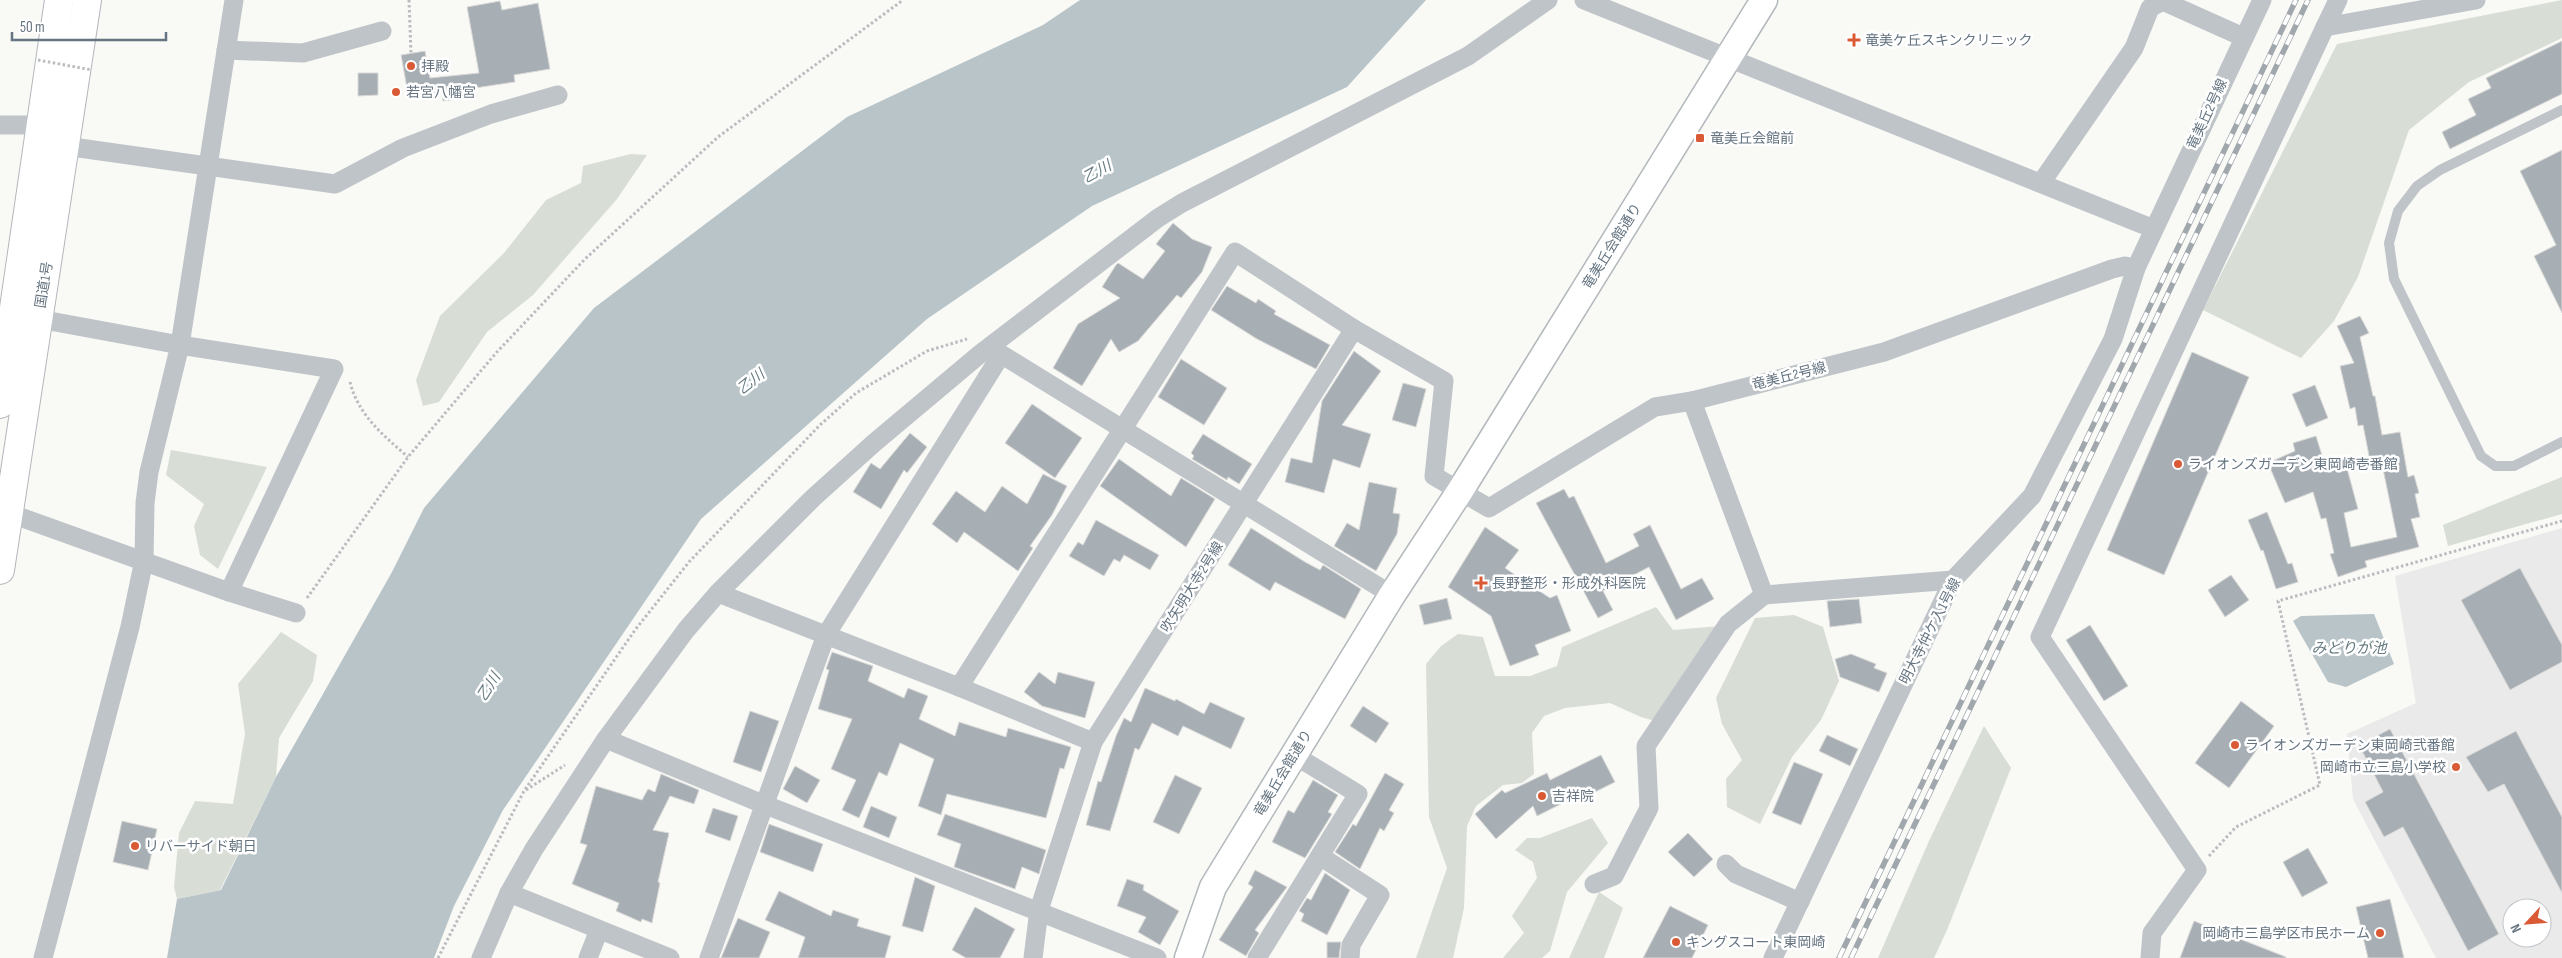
<svg xmlns="http://www.w3.org/2000/svg" width="2562" height="958" font-family="'Sofia Sans Condensed','Noto Sans JP',sans-serif">
  <style>
    .built { fill: #e9eae9; fill-rule: evenodd }
    .green { fill: #d8ddd6 }
    .water { fill: #b8c4c8 }
    .building { fill: #a7afb5; stroke: #dadad8 }
    .lines { fill: none; stroke-linecap: round; stroke-linejoin: round }
    .secondary-casing { stroke: #b2b8bc; stroke-width: 29 }
    .highway-casing { stroke: #b3b7bb; stroke-width: 30 }
    .path { stroke: #babdc0; stroke-width: 3; stroke-dasharray: 2.5 2.5; stroke-linecap: butt }
    .lane { stroke: #bfc4c8; stroke-width: 10 }
    .street { stroke: #bfc4c8; stroke-width: 19 }
    .secondary { stroke: #fff; stroke-width: 26 }
    .highway { stroke: #fff; stroke-width: 28 }
    .rail-casing { stroke: #a1a8ad; stroke-width: 5.5 }
    .rail { stroke: #fff; stroke-width: 4; stroke-dasharray: 11; stroke-linecap: butt }
    .path-bridge { stroke: #babdc0; stroke-width: 3; stroke-dasharray: 2.5 2.5; stroke-linecap: butt }
    .poi-dot { fill: #da5a35; stroke: #fff; stroke-width: 2 }
    .labels { text-anchor: middle; dominant-baseline: central; stroke-width: 5; stroke-linejoin: round; paint-order: stroke }
    .poi-label { font-size: 14px; fill: #657480; stroke: #fff; text-anchor: start }
    .street-label { font-size: 14px; fill: #657480; stroke: #fff }
    .water-label { font-size: 15px; font-style: italic; fill: #657a81; stroke: #fff }
  </style>
  <rect width="100%" height="100%" fill="#f9f9f6"/>
  <path class="built" d="M 2562,528 L 2562,958 L 2436,958 L 2353,799 L 2347,734 L 2416,703 L 2395,576 ZM 2512,908 L 2542,908 L 2542,938 L 2512,938 Z"/>
  <g class="green">
    <polygon points="2562,0 2562,38 2469,82 2409,130 2358,277 2334,321 2301,358 2203,310 2337,44"/>
    <polygon points="631,154 647,155 617,199 533,295 487,332 439,402 423,406 416,380 440,316 504,253 546,200 581,183 583,166"/>
    <polygon points="171,450 267,467 218,569 200,555 194,526 204,504 166,475"/>
    <polygon points="2562,477 2562,514 2448,546 2443,525"/>
    <polygon points="1656,607 1673,630 1720,626 1662,723 1641,717 1610,703 1565,708 1544,716 1532,733 1534,774 1522,783 1503,785 1476,806 1467,826 1464,908 1453,958 1416,958 1447,868 1429,817 1426,664 1441,646 1458,634 1483,637 1495,676 1530,676 1557,666 1562,647"/>
    <polygon points="1794,615 1823,627 1839,681 1821,720 1792,757 1760,824 1727,807 1726,779 1742,760 1722,724 1716,698 1755,618"/>
    <polygon points="281,632 317,655 313,681 279,738 276,777 220,890 177,899 174,887 179,833 195,801 233,804 245,734 238,684"/>
    <polygon points="1984,726 2011,768 1947,930 1934,958 1878,958 1929,841"/>
    <polygon points="1592,818 1608,843 1567,892 1550,951 1542,958 1503,958 1524,933 1512,916 1537,878 1533,862 1515,850 1527,838 1540,838"/>
    <polygon points="1599,892 1623,908 1604,958 1569,958"/>
  </g>
  <g class="water">
    <polygon points="1080,0 1426,0 1347,87 1092,206 927,319 701,519 503,810 454,906 434,958 167,958 177,899 221,890 276,777 392,572 424,508 594,308 847,117 1043,25"/>
    <polygon points="2374,614 2394,664 2346,687 2328,682 2293,621 2301,616"/>
  </g>
  <g class="building">
    <polygon points="500,1 502,10 538,3 550,69 514,75 515,82 475,88 476,97 443,101 442,93 409,99 401,55 425,51 430,78 479,73 467,7"/>
    <polygon points="2562,41 2562,94 2450,149 2442,132 2476,115 2468,99 2491,88 2486,78"/>
    <polygon points="358,73 378,73 378,95 358,96"/>
    <polygon points="2562,150 2562,313 2534,256 2556,245 2520,171"/>
    <polygon points="1173,223 1192,239 1212,247 1202,272 1181,298 1177,295 1138,341 1119,352 1111,339 1082,386 1053,368 1078,324 1120,298 1102,287 1116,265 1118,263 1143,279 1165,251 1156,244"/>
    <polygon points="1227,286 1256,303 1258,299 1276,311 1274,314 1330,345 1316,369 1257,339 1211,310"/>
    <polygon points="2360,316 2369,333 2360,337 2373,396 2375,396 2382,435 2400,432 2408,477 2414,475 2419,493 2415,494 2420,517 2411,519 2419,547 2365,561 2367,567 2338,577 2330,554 2334,553 2326,518 2321,519 2313,492 2285,503 2268,463 2295,451 2293,443 2316,436 2325,465 2345,461 2358,509 2344,513 2351,547 2397,537 2382,464 2371,466 2363,425 2358,426 2355,407 2350,409 2340,366 2354,363 2337,326"/>
    <polygon points="1354,351 1381,371 1342,425 1371,434 1360,468 1333,459 1324,493 1285,482 1291,458 1312,463 1322,401"/>
    <polygon points="2192,352 2249,377 2164,575 2107,550"/>
    <polygon points="1181,359 1227,388 1204,425 1158,397"/>
    <polygon points="1403,383 1426,389 1416,427 1392,420"/>
    <polygon points="2315,385 2328,418 2306,427 2292,394"/>
    <polygon points="1032,404 1082,438 1055,478 1005,443"/>
    <polygon points="910,433 927,447 907,473 904,470 881,509 853,492 871,463 880,469"/>
    <polygon points="1203,434 1252,464 1239,484 1228,477 1227,480 1192,459 1194,456 1191,453"/>
    <polygon points="1119,459 1171,496 1181,478 1215,499 1186,547 1100,486"/>
    <polygon points="1043,474 1067,486 1052,515 1030,546 1033,548 1018,571 964,532 957,543 932,524 956,491 985,512 1002,486 1027,504"/>
    <polygon points="1369,482 1397,488 1393,513 1400,514 1397,534 1376,571 1334,546 1347,523 1359,530"/>
    <polygon points="1564,489 1569,498 1574,496 1606,563 1639,546 1633,534 1650,525 1681,589 1702,578 1714,599 1676,620 1649,567 1603,591 1613,610 1598,618 1536,503"/>
    <polygon points="2267,512 2288,564 2292,563 2298,582 2276,589 2263,550 2261,551 2248,520"/>
    <polygon points="1096,520 1159,555 1150,570 1124,555 1120,562 1114,559 1104,576 1069,556 1078,542 1083,545"/>
    <polygon points="1485,527 1519,550 1505,568 1550,598 1557,595 1571,631 1535,645 1539,655 1510,666 1491,616 1448,587"/>
    <polygon points="1251,528 1305,562 1320,570 1323,565 1361,589 1345,619 1275,582 1270,591 1228,565"/>
    <polygon points="2520,568 2562,645 2562,662 2510,690 2461,600"/>
    <polygon points="2231,575 2249,600 2225,617 2208,590"/>
    <polygon points="1447,598 1452,619 1424,625 1419,605"/>
    <polygon points="1859,599 1862,623 1830,627 1827,601"/>
    <polygon points="2090,625 2128,686 2104,701 2066,640"/>
    <polygon points="832,652 873,666 868,681 904,698 908,688 928,696 919,719 955,736 959,722 1006,737 1008,728 1071,747 1064,769 1060,768 1046,818 947,794 941,815 918,806 934,759 900,743 887,776 879,772 859,818 842,810 856,780 831,769 852,719 818,709 829,670 826,669"/>
    <polygon points="1851,654 1876,664 1874,668 1887,673 1879,692 1840,677 1835,659"/>
    <polygon points="1039,672 1055,684 1058,672 1095,682 1085,718 1042,706 1024,692"/>
    <polygon points="1145,688 1175,701 1176,699 1204,714 1210,702 1245,718 1231,749 1183,726 1178,736 1152,723 1139,750 1135,748 1110,831 1086,825 1098,781 1101,782 1116,736 1124,718 1131,722"/>
    <polygon points="2241,701 2274,726 2229,788 2195,763"/>
    <polygon points="1363,706 1389,723 1376,743 1350,726"/>
    <polygon points="750,711 779,721 761,772 733,762"/>
    <polygon points="2390,729 2499,934 2468,951 2403,827 2384,837 2365,802 2383,792 2359,745"/>
    <polygon points="2516,731 2562,817 2562,893 2504,784 2488,792 2466,757"/>
    <polygon points="1827,735 1858,749 1850,766 1819,751"/>
    <polygon points="1601,755 1615,782 1573,803 1571,799 1537,816 1533,806 1496,839 1475,814 1502,790 1505,793 1547,773 1550,780"/>
    <polygon points="1794,762 1823,774 1801,825 1772,813"/>
    <polygon points="795,766 820,780 807,803 783,789"/>
    <polygon points="1385,773 1404,784 1389,810 1394,813 1384,831 1380,828 1360,869 1335,852 1353,824 1356,826"/>
    <polygon points="661,774 699,790 694,804 670,796 653,830 669,833 658,882 660,883 652,923 642,919 641,922 616,911 619,903 572,884 587,845 580,843 596,786 642,800 648,789 655,792"/>
    <polygon points="1175,775 1202,788 1179,834 1153,822"/>
    <polygon points="1313,780 1338,795 1328,812 1332,814 1305,858 1272,842 1288,810 1294,813"/>
    <polygon points="871,806 897,817 889,838 863,827"/>
    <polygon points="713,808 738,816 730,841 705,832"/>
    <polygon points="945,814 1046,850 1039,874 1022,867 1015,889 954,867 961,844 937,835"/>
    <polygon points="122,821 157,829 148,870 113,862"/>
    <polygon points="769,824 823,844 813,872 760,852"/>
    <polygon points="1688,833 1713,859 1694,877 1668,852"/>
    <polygon points="2308,848 2328,883 2302,897 2283,862"/>
    <polygon points="1255,870 1287,887 1255,930 1259,933 1246,956 1219,940 1253,887 1248,884"/>
    <polygon points="1325,873 1350,890 1327,935 1301,921 1304,914 1299,911 1307,898 1311,900"/>
    <polygon points="915,877 935,886 923,932 902,926"/>
    <polygon points="1127,879 1144,885 1143,890 1179,911 1160,945 1138,932 1146,917 1117,906"/>
    <polygon points="779,891 831,916 833,910 859,919 857,926 891,936 885,958 798,958 805,937 765,920"/>
    <polygon points="2390,899 2404,958 2368,958 2356,907"/>
    <polygon points="1670,906 1708,925 1692,958 1643,958"/>
    <polygon points="975,907 1015,929 1000,958 966,958 952,950"/>
    <polygon points="738,918 770,932 759,958 721,958"/>
    <polygon points="2194,921 2286,957 2286,958 2180,958"/>
    <polygon points="1327,942 1341,942 1339,958 1327,958"/>
  </g>
  <g class="lines">
    <g class="secondary-casing">
      <polyline id="secondary" points="1188,958 1213,887 1392,595 1460,491 1764,0"/>
    </g>
    <g class="highway-casing">
      <g id="highway">
        <polyline points="0,404 59,0"/>
        <polyline points="0,570 87,0"/>
      </g>
    </g>
    <g class="path">
      <polyline points="409,0 411,54"/>
      <path d="M 350,382 C 358,415 384,436 408,457"/>
      <polyline points="307,598 408,457 496,353 585,259 718,137 903,0"/>
      <polyline points="526,790 565,765"/>
      <polyline points="2209,856 2236,827 2320,785 2278,601 2562,521"/>
      <polyline points="438,958 524,791 635,630 689,562 820,425 856,393 927,351 967,339"/>
    </g>
    <polyline class="lane" points="2562,110 2440,170 2417,186 2398,211 2389,243 2394,279 2481,456 2495,466 2514,466 2562,442"/>
    <g class="street">
      <polyline points="1584,0 2154,229"/>
      <polyline points="2338,0 2325,27 2476,0"/>
      <polyline points="226,50 303,53 382,31"/>
      <polyline points="0,125 42,125"/>
      <polyline points="65,146 335,184 403,148 491,114 558,95"/>
      <polyline points="2041,183 2134,48 2150,8 2163,1 2243,37"/>
      <polyline points="39,319 180,345 334,369 229,592"/>
      <polyline points="991,348 1392,595"/>
      <polyline points="1692,401 1764,595 1953,580"/>
      <polyline points="9,513 229,592 296,613"/>
      <polyline points="718,593 959,687 1093,742"/>
      <polyline points="959,687 1235,252 1354,329"/>
      <polyline points="606,739 763,804 1157,958"/>
      <polyline points="1320,856 1380,895 1351,945 1350,958"/>
      <polyline points="1726,864 1736,874 1800,902"/>
      <polyline points="1594,884 1614,876 1649,808 1646,746 1728,624 1764,595"/>
      <polyline points="509,893 670,958"/>
      <polyline points="43,958 130,627 144,560 145,503 149,472 180,345 234,0"/>
      <polyline points="481,958 509,893 534,849 606,739 686,630 718,593 813,498 874,443 980,354 1158,218 1182,203 1468,56 1548,0"/>
      <polyline points="588,958 599,930"/>
      <polyline points="709,958 826,635 1001,355"/>
      <polyline points="1033,958 1039,910 1093,742 1354,329 1444,381 1434,476 1489,508 1655,407 1692,401 1884,352 2112,269 2125,266 2136,268"/>
      <polyline points="1257,958 1358,794 1294,755"/>
      <polyline points="1773,958 1953,580 2032,496 2113,339 2136,268 2262,0"/>
      <polyline points="2150,958 2152,933 2197,870 2040,637 2325,27"/>
    </g>
    <use href="#secondary" class="secondary"/>
    <use href="#highway" class="highway"/>
    <g class="rail-casing">
      <g id="rail">
        <polyline points="1839,958 2296,0"/>
        <polyline points="1851,958 2308,0"/>
      </g>
    </g>
    <use href="#rail" class="rail"/>
    <polyline class="path-bridge" points="38,60 92,70"/>
  </g>
  <g class="poi-dot">
    <path d="M1851.5 32.5h5v5h5v5h-5v5h-5v-5h-5v-5h5z"/>
    <circle cx="411" cy="66" r="5"/>
    <circle cx="396" cy="92" r="5"/>
    <rect x="1695" y="133" width="10" height="10" rx="2.5"/>
    <circle cx="2178" cy="464" r="5"/>
    <path d="M1478.5 575.5h5v5h5v5h-5v5h-5v-5h-5v-5h5z"/>
    <circle cx="2235" cy="745" r="5"/>
    <circle cx="2456" cy="767" r="5"/>
    <circle cx="1542" cy="796" r="5"/>
    <circle cx="135" cy="846" r="5"/>
    <circle cx="2380" cy="933" r="5"/>
    <circle cx="1676" cy="942" r="5"/>
  </g>
  <g class="labels">
    <g class="poi-label">
      <text x="1865" y="40">竜美ケ丘スキンクリニック</text>
      <text x="421" y="66">拝殿</text>
      <text x="406" y="92">若宮八幡宮</text>
      <text x="1710" y="138">竜美丘会館前</text>
      <text x="2188" y="464">ライオンズガーデン東岡崎壱番館</text>
      <text x="1492" y="583">長野整形・形成外科医院</text>
      <text x="2245" y="745">ライオンズガーデン東岡崎弐番館</text>
      <text x="2446" y="767" text-anchor="end">岡崎市立三島小学校</text>
      <text x="1552" y="796">吉祥院</text>
      <text x="145" y="846">リバーサイド朝日</text>
      <text x="2370" y="933" text-anchor="end">岡崎市三島学区市民ホーム</text>
      <text x="1686" y="942">キングスコート東岡崎</text>
    </g>
    <g class="street-label">
      <text transform="translate(2207 114) rotate(-65)">竜美丘2号線</text>
      <text transform="translate(1612 246) rotate(-58)">竜美丘会館通り</text>
      <text transform="translate(44 285) rotate(-81)">国道1号</text>
      <text transform="translate(1789 376) rotate(-14)">竜美丘2号線</text>
      <text transform="translate(1192 587) rotate(-58)">吹矢明大寺2号線</text>
      <text transform="translate(1930 631) rotate(-63)">明大寺仲ケ入1号線</text>
      <text transform="translate(1283 773) rotate(-59)">竜美丘会館通り</text>
    </g>
    <g class="water-label">
      <text transform="translate(1097 172) rotate(-29)">乙川</text>
      <text transform="translate(751 382) rotate(-38)">乙川</text>
      <text x="2349" y="648">みどりが池</text>
      <text transform="translate(489 687) rotate(-58)">乙川</text>
    </g>
  </g>
  <g transform="translate(2527 923) rotate(244)"><circle r="24" fill="#ffffff" stroke="#c1c7cc"/>
  <path d="M0-4L9 19L0 12L-9 19Z" fill="#da5a35"/>
  <text y="-8" font-size="14" font-weight="bold" text-anchor="middle" fill="#657480">N</text>
  </g>
  <path d="M12 32v8h154v-8" fill="none" stroke="#657480" stroke-width="2.5"/>
  <text x="20" y="32" font-size="15" fill="#657480" stroke="#ffffff" stroke-width="4" paint-order="stroke">50 m</text>
</svg>
